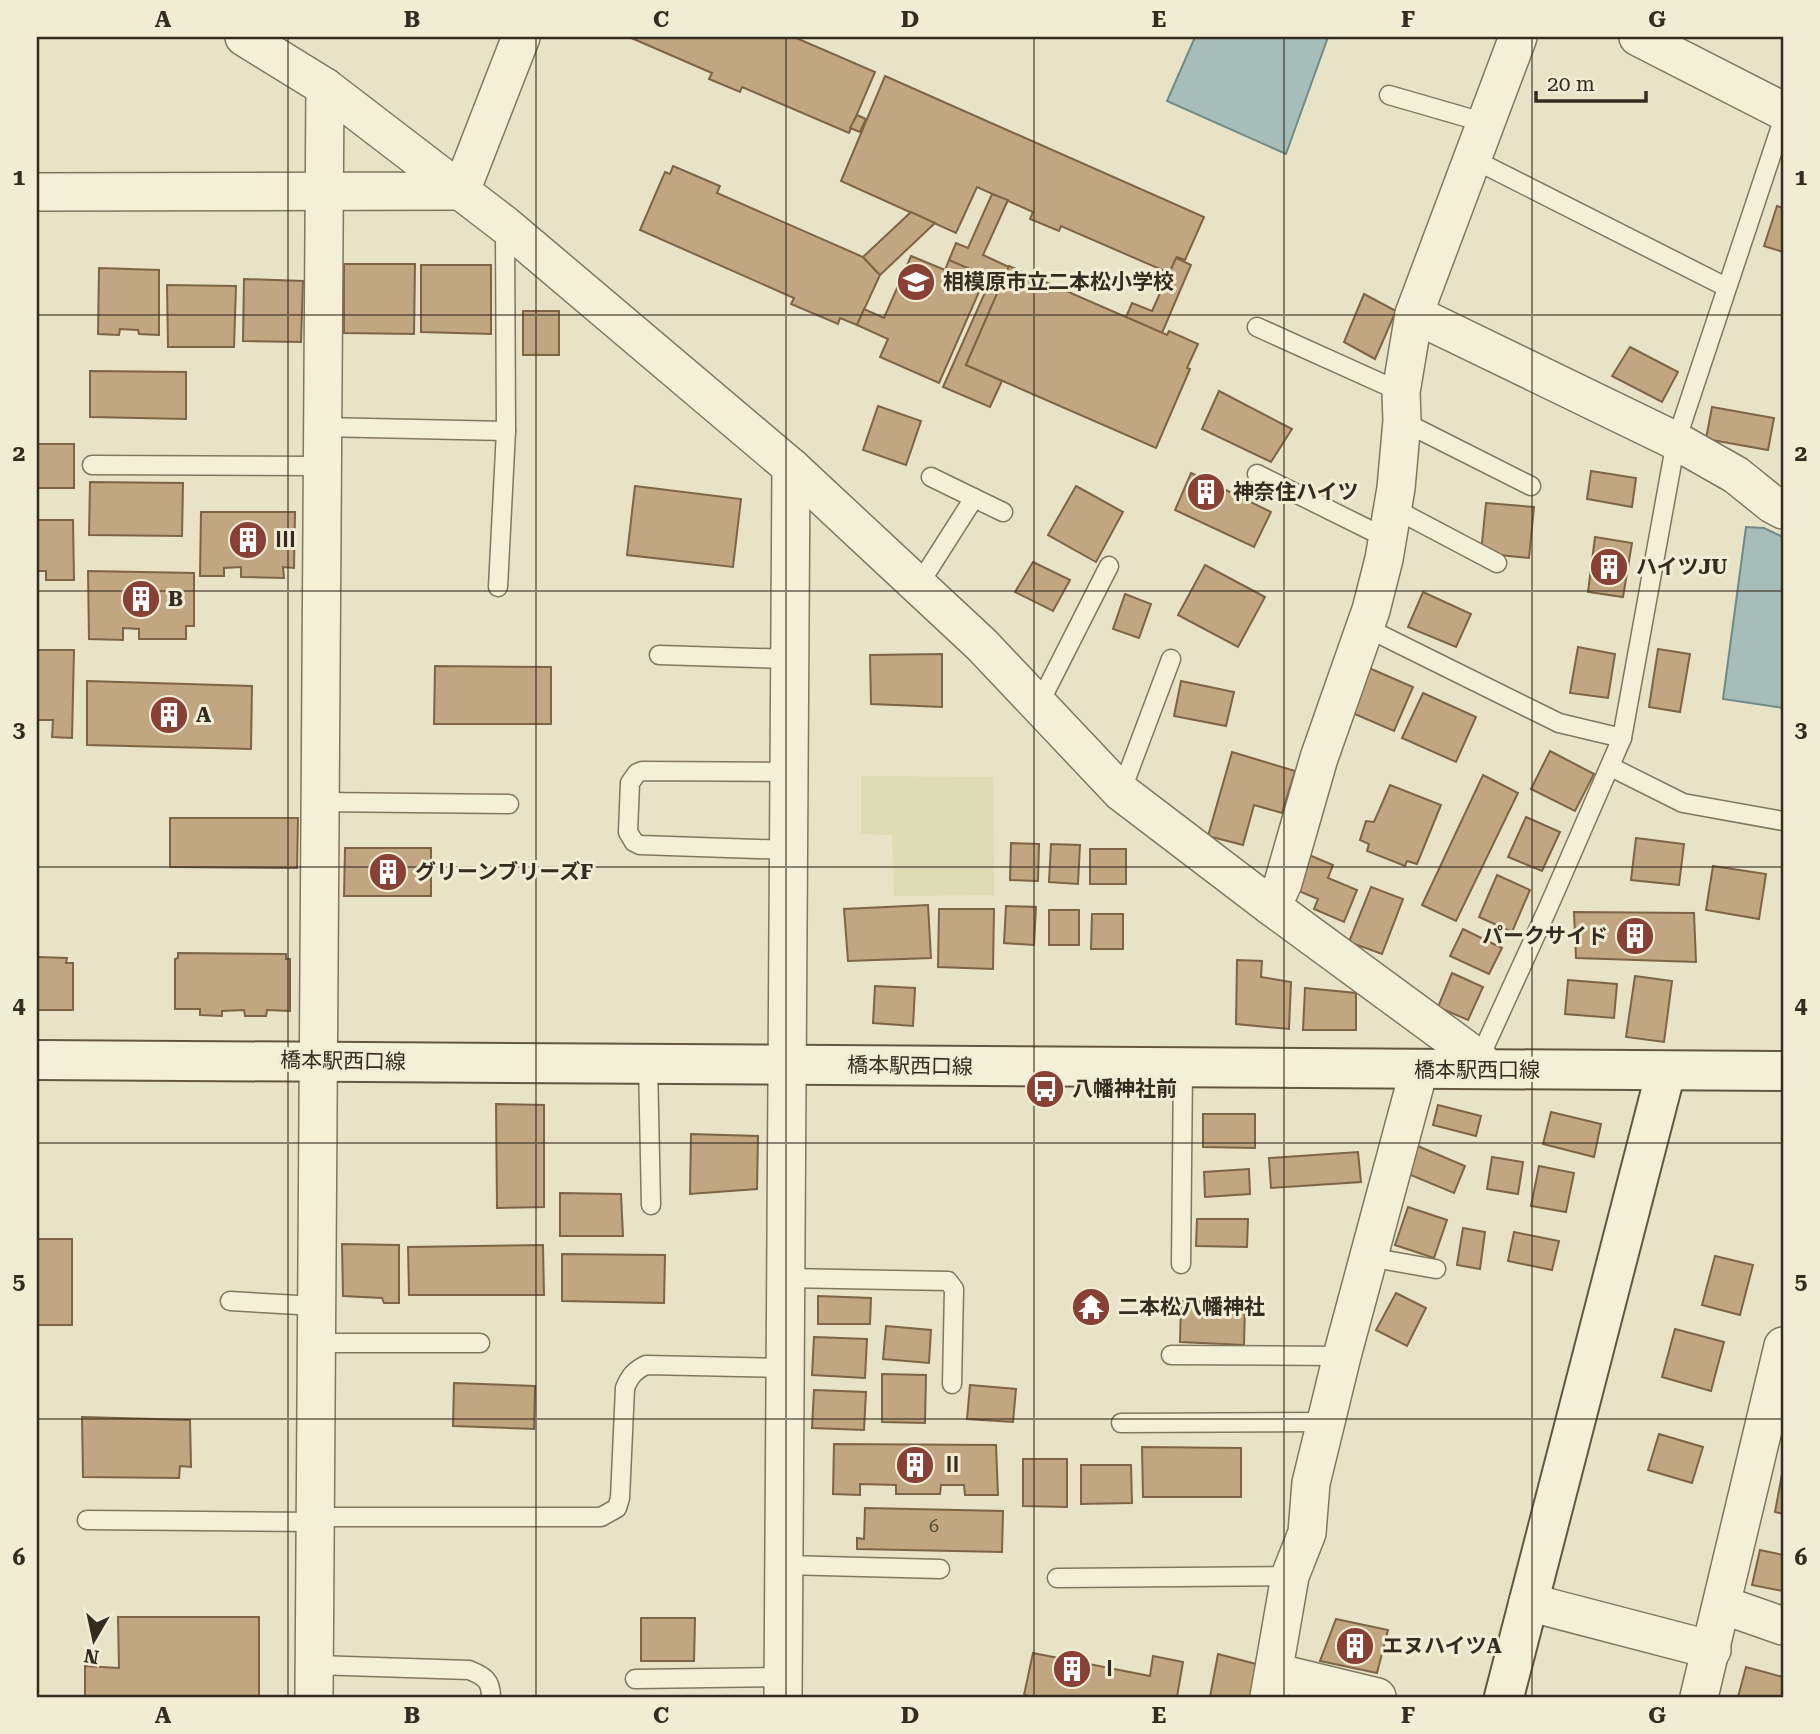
<svg xmlns="http://www.w3.org/2000/svg" width="1820" height="1734" font-family="'Roboto Serif','Noto Sans JP',serif">
  <style>
    .farmland { fill: #dddcb5 }
    .water { fill: #a7bdb9; stroke: #6f8a87; stroke-width: 2 }
    .building { fill: #c2a581; stroke: #7e6447; stroke-width: 2 }
    .lines { fill: none; stroke-linecap: round; stroke-linejoin: round }
    .lane-casing { stroke: #81765e; stroke-width: 21 }
    .street-casing { stroke: #81765e; stroke-width: 40 }
    .secondary-casing { stroke: #635741; stroke-width: 42 }
    .lane { stroke: #f4f0d8; stroke-width: 18 }
    .street { stroke: #f4f0d8; stroke-width: 37 }
    .secondary { stroke: #f4f0d8; stroke-width: 38 }
    .grid { fill: none; stroke: #342c20; stroke-width: 2; stroke-opacity: 0.55 }
    .labels { text-anchor: middle; dominant-baseline: central; stroke-width: 6; stroke-linejoin: round; paint-order: stroke }
    .number-label { font-size: 18px; fill: #584a38 }
    .poi-label { font-size: 21px; font-weight: bold; fill: #342c20; stroke: #f1edd5; text-anchor: start }
    .street-label { font-size: 21px; fill: #342c20; stroke: #f1edd5 }
    .neatline { fill: none; stroke: #342c20; stroke-width: 2.5 }
    .grid-label { font-size: 23px; text-anchor: middle; font-weight: bold; fill: #342c20 }
  </style>
  <rect width="100%" height="100%" fill="#e8e3c6"/>
  <polygon class="farmland" points="861,776 993,777 994,895 894,896 892,835 861,834"/>
  <g class="water">
    <polygon points="1195,37 1328,37 1286,154 1167,101"/>
    <polygon points="1746,527 1764,528 1783,537 1783,708 1723,699"/>
  </g>
  <g class="building">
    <polygon points="629,37 794,37 875,72 849,133 742,87 740,92 709,79 712,73"/>
    <polygon points="885,76 1204,217 1185,260 1177,257 1169,273 1061,226 1059,231 1030,219 1033,212 977,187 956,233 841,181"/>
    <polygon points="857,115 866,119 860,132 850,128"/>
    <polygon points="673,166 720,186 717,193 863,257 880,275 857,325 840,318 838,324 791,304 794,298 640,230 665,172 670,174"/>
    <polygon points="992,194 1008,200 983,255 1009,267 966,365 1002,381 990,407 943,387 991,279 949,260 956,243 968,248"/>
    <polygon points="1777,206 1783,208 1783,252 1764,246"/>
    <polygon points="911,212 935,223 880,275 863,257"/>
    <polygon points="911,256 945,270 949,260 986,276 939,383 880,357 888,339 857,325 864,309 884,318"/>
    <polygon points="1176,258 1191,265 1162,333 1126,317 1132,303 1152,311"/>
    <polygon points="344,264 415,264 414,334 344,333"/>
    <polygon points="421,265 491,265 491,334 421,332"/>
    <polygon points="1009,266 1167,335 1169,331 1198,344 1187,368 1190,369 1156,448 966,365"/>
    <polygon points="99,268 159,270 159,335 139,334 138,330 120,329 119,335 98,334"/>
    <polygon points="244,279 303,281 301,342 243,341"/>
    <polygon points="167,285 236,286 234,347 168,347"/>
    <polygon points="1364,294 1396,311 1375,359 1344,342"/>
    <rect x="523" y="311" width="36" height="44"/>
    <polygon points="1630,347 1678,372 1662,402 1612,376"/>
    <polygon points="90,371 186,372 186,419 90,417"/>
    <polygon points="1219,391 1292,429 1271,462 1202,429"/>
    <polygon points="878,406 921,421 906,465 863,450"/>
    <polygon points="1712,407 1774,418 1768,450 1706,439"/>
    <rect x="37" y="444" width="37" height="44"/>
    <polygon points="1591,471 1636,478 1632,507 1587,499"/>
    <polygon points="1191,473 1271,512 1254,547 1175,510"/>
    <polygon points="90,482 183,483 182,536 89,535"/>
    <polygon points="635,486 741,499 733,567 627,555"/>
    <polygon points="1076,486 1123,512 1096,562 1048,535"/>
    <polygon points="1486,503 1534,507 1529,558 1481,553"/>
    <polygon points="201,512 295,512 294,568 283,567 284,578 241,577 241,567 224,568 224,576 200,576"/>
    <polygon points="37,520 73,520 74,580 46,580 46,571 37,571"/>
    <polygon points="1595,537 1632,543 1623,597 1588,592"/>
    <polygon points="1033,562 1070,580 1053,611 1015,592"/>
    <polygon points="1205,565 1265,597 1238,647 1178,615"/>
    <polygon points="88,571 194,573 194,626 186,626 186,639 139,639 139,629 123,628 123,640 89,639"/>
    <polygon points="1423,592 1471,614 1456,647 1408,627"/>
    <polygon points="1125,594 1151,604 1139,638 1113,629"/>
    <polygon points="1578,647 1615,654 1608,698 1570,693"/>
    <polygon points="1658,649 1690,654 1680,712 1649,707"/>
    <polygon points="37,650 74,650 72,738 52,737 53,720 37,720"/>
    <polygon points="942,654 942,707 871,704 870,655"/>
    <polygon points="435,666 551,667 551,724 434,724"/>
    <polygon points="1369,668 1413,687 1394,731 1350,712"/>
    <polygon points="87,681 252,686 251,749 87,745"/>
    <polygon points="1181,681 1234,692 1226,726 1174,716"/>
    <polygon points="1423,693 1476,717 1456,762 1402,738"/>
    <polygon points="1550,751 1594,774 1575,811 1531,789"/>
    <polygon points="1232,752 1295,771 1282,813 1254,805 1243,845 1208,836"/>
    <polygon points="1483,775 1518,793 1456,921 1422,905"/>
    <polygon points="1390,785 1441,805 1417,864 1407,861 1405,866 1367,851 1369,844 1360,840 1366,821 1374,822"/>
    <polygon points="1526,817 1560,832 1542,871 1508,857"/>
    <polygon points="170,818 298,818 297,868 170,867"/>
    <polygon points="1636,838 1684,844 1679,885 1631,880"/>
    <polygon points="1011,843 1039,844 1038,881 1010,880"/>
    <polygon points="1051,844 1080,845 1078,884 1049,882"/>
    <polygon points="345,848 431,848 431,896 344,896"/>
    <rect x="1090" y="849" width="36" height="35"/>
    <polygon points="1309,855 1333,865 1328,878 1357,890 1344,922 1314,909 1318,899 1294,889"/>
    <polygon points="1713,866 1766,874 1759,919 1706,910"/>
    <polygon points="1497,875 1530,890 1512,932 1479,917"/>
    <polygon points="1371,887 1403,899 1382,954 1349,942"/>
    <polygon points="928,905 931,958 848,961 844,909"/>
    <polygon points="1006,906 1036,907 1034,945 1004,943"/>
    <polygon points="939,909 994,909 993,969 938,967"/>
    <rect x="1049" y="910" width="30" height="35"/>
    <polygon points="1574,912 1694,913 1696,962 1576,958"/>
    <polygon points="1092,914 1123,914 1123,949 1091,949"/>
    <polygon points="1463,929 1502,948 1489,974 1450,956"/>
    <polygon points="178,953 286,954 286,959 290,959 290,1011 267,1010 266,1016 245,1016 244,1010 222,1011 222,1016 200,1015 200,1009 175,1009 175,959 178,958"/>
    <polygon points="37,957 67,958 66,963 73,963 73,1010 37,1010"/>
    <polygon points="1237,960 1262,961 1261,977 1291,982 1289,1029 1236,1024"/>
    <polygon points="1452,973 1483,987 1468,1020 1438,1007"/>
    <polygon points="1635,976 1672,981 1664,1042 1626,1037"/>
    <polygon points="1568,980 1617,984 1614,1018 1565,1014"/>
    <polygon points="875,986 915,988 913,1026 873,1023"/>
    <polygon points="1305,988 1356,993 1356,1030 1303,1030"/>
    <polygon points="496,1104 544,1105 544,1207 497,1208"/>
    <polygon points="1438,1105 1481,1116 1476,1136 1433,1125"/>
    <polygon points="1551,1112 1601,1124 1594,1157 1543,1144"/>
    <polygon points="1203,1114 1255,1114 1255,1148 1203,1147"/>
    <polygon points="691,1134 758,1136 757,1189 690,1194"/>
    <polygon points="1413,1144 1465,1166 1454,1193 1401,1171"/>
    <polygon points="1358,1152 1361,1182 1271,1188 1269,1158"/>
    <polygon points="1492,1157 1523,1162 1518,1194 1487,1189"/>
    <polygon points="1539,1166 1574,1173 1566,1212 1531,1206"/>
    <polygon points="1249,1169 1250,1194 1205,1197 1204,1172"/>
    <polygon points="560,1193 621,1194 623,1236 560,1236"/>
    <polygon points="1408,1207 1447,1220 1434,1258 1395,1245"/>
    <polygon points="1197,1219 1248,1219 1247,1247 1196,1246"/>
    <polygon points="1463,1228 1485,1232 1480,1269 1457,1265"/>
    <polygon points="1514,1232 1559,1241 1552,1270 1508,1261"/>
    <rect x="37" y="1239" width="35" height="86"/>
    <polygon points="342,1244 399,1245 399,1303 384,1303 382,1298 343,1296"/>
    <polygon points="543,1245 544,1295 409,1295 408,1247"/>
    <polygon points="562,1254 665,1255 664,1303 562,1301"/>
    <polygon points="1715,1256 1753,1265 1740,1315 1702,1305"/>
    <polygon points="1396,1293 1426,1308 1407,1346 1376,1330"/>
    <polygon points="818,1296 871,1298 870,1324 818,1324"/>
    <polygon points="1181,1301 1245,1303 1244,1345 1180,1342"/>
    <polygon points="886,1326 931,1330 929,1363 883,1359"/>
    <polygon points="1675,1329 1724,1342 1711,1391 1662,1377"/>
    <polygon points="814,1337 867,1339 865,1378 812,1375"/>
    <polygon points="882,1374 926,1375 925,1423 882,1422"/>
    <polygon points="454,1383 535,1386 534,1429 453,1426"/>
    <polygon points="970,1385 1016,1389 1013,1422 967,1419"/>
    <polygon points="814,1390 866,1392 864,1430 812,1428"/>
    <polygon points="82,1417 190,1420 191,1467 180,1466 179,1478 83,1477"/>
    <polygon points="1659,1434 1703,1447 1692,1483 1648,1470"/>
    <polygon points="834,1444 996,1445 998,1495 965,1495 964,1485 941,1485 940,1494 896,1494 896,1485 860,1484 860,1495 833,1494"/>
    <polygon points="1142,1447 1241,1448 1241,1497 1143,1497"/>
    <polygon points="1023,1459 1067,1459 1067,1507 1023,1506"/>
    <polygon points="1081,1465 1131,1465 1132,1503 1081,1504"/>
    <polygon points="1782,1474 1783,1475 1783,1514 1775,1512"/>
    <polygon points="865,1508 1003,1511 1002,1552 857,1549 857,1538 864,1539"/>
    <polygon points="1760,1550 1783,1555 1783,1591 1752,1585"/>
    <polygon points="118,1617 259,1617 259,1697 85,1697 85,1666 119,1668"/>
    <polygon points="641,1618 695,1618 694,1661 641,1661"/>
    <polygon points="1336,1619 1388,1630 1377,1673 1320,1661"/>
    <polygon points="1033,1653 1150,1676 1153,1656 1183,1662 1177,1697 1035,1697 1024,1695"/>
    <polygon points="1218,1654 1260,1665 1253,1697 1210,1697"/>
    <polygon points="1746,1667 1783,1677 1783,1697 1738,1697"/>
  </g>
  <g class="lines">
    <g class="lane-casing">
      <g id="lane">
        <polyline points="1389,95 1486,123"/>
        <polyline points="1473,159 1726,287"/>
        <polyline points="1257,327 1401,392"/>
        <polyline points="1402,421 1531,486"/>
        <polyline points="322,427 506,431"/>
        <polyline points="92,465 322,466"/>
        <polyline points="1257,474 1388,539"/>
        <polyline points="974,498 1003,512"/>
        <polyline points="1393,508 1497,563"/>
        <polyline points="918,586 974,498 931,477"/>
        <polyline points="498,587 506,431 505,228"/>
        <polyline points="1365,627 1559,723 1622,738"/>
        <polyline points="659,655 791,659"/>
        <polyline points="1038,706 1109,566"/>
        <polyline points="1611,767 1683,803 1783,821"/>
        <polyline points="1121,792 1171,659"/>
        <polyline points="319,802 509,804"/>
        <polyline points="789,850 640,845 634,842 628,832 630,783 637,773 642,771 790,772"/>
        <polyline points="1479,1059 1548,908 1622,738 1676,441 1783,120"/>
        <polyline points="648,1063 651,1205"/>
        <polyline points="1369,1257 1436,1269"/>
        <polyline points="1181,1264 1183,1068"/>
        <polyline points="785,1278 948,1281 954,1289 952,1384"/>
        <polyline points="230,1301 316,1306"/>
        <polyline points="315,1343 480,1343"/>
        <polyline points="1171,1355 1342,1356"/>
        <polyline points="1121,1423 1326,1422"/>
        <path d="M 314,1517 L 601,1517 L 617,1508 L 620,1498 L 625,1388 C 630,1376 634,1371 646,1365 L 783,1368"/>
        <polyline points="87,1520 314,1522"/>
        <polyline points="784,1565 940,1569"/>
        <polyline points="1057,1578 1290,1576"/>
        <path d="M 315,1665 L 469,1670 C 484,1676 491,1680 491,1697"/>
        <polyline points="635,1679 783,1677"/>
      </g>
    </g>
    <g class="street-casing">
      <g id="street">
        <polyline points="244,37 325,87 505,225 791,467 982,645 1121,792 1272,907 1479,1059 1480,1069"/>
        <polyline points="1638,37 1783,111"/>
        <polyline points="37,192 461,191 521,37"/>
        <polyline points="1414,314 1676,441 1736,475 1772,504 1783,510"/>
        <polyline points="1272,907 1283,883 1319,758 1371,610 1384,559 1396,488 1402,421 1401,392 1414,314 1518,37"/>
        <polyline points="1528,1602 1712,1650"/>
        <polyline points="1723,1605 1783,1626"/>
        <polyline points="1274,1672 1377,1697"/>
        <polyline points="314,1697 325,87"/>
        <polyline points="783,1697 791,467"/>
        <polyline points="1269,1697 1290,1576 1307,1533 1311,1483 1342,1356 1419,1070"/>
        <polyline points="1699,1697 1783,1346"/>
      </g>
    </g>
    <g class="secondary-casing">
      <g id="secondary">
        <polyline points="37,1060 1783,1071"/>
        <polyline points="1504,1697 1666,1071"/>
      </g>
    </g>
    <use href="#lane" class="lane"/>
    <use href="#street" class="street"/>
    <use href="#secondary" class="secondary"/>
  </g>
  <path class="grid" d="M 288,37 L 288,1697M 536,37 L 536,1697M 786,37 L 786,1697M 1034,37 L 1034,1697M 1284,37 L 1284,1697M 1532,37 L 1532,1697M 37,315 L 1783,315M 37,591 L 1783,591M 37,867 L 1783,867M 37,1143 L 1783,1143M 37,1419 L 1783,1419"/>
  <defs>
    <g id="school-disc" transform="scale(2.0125)"><circle r="9.5" fill="#894136" stroke="#f1edd5"/><path d="M0-5L7-2L0 1L-7-2ZM-4 1L0 2.5L4 1V4Q0 6-4 4Z" fill="#fff"/></g>
    <g id="building-disc" transform="scale(2.0125)"><circle r="9.5" fill="#894136" stroke="#f1edd5"/><path d="M-4-6H4V6H1V3H-1V6H-4ZM-2.5-4.3h1.7v1.8h-1.7ZM.8-4.3h1.7v1.8H.8ZM-2.5-1h1.7V.8h-1.7ZM.8-1h1.7V.8H.8Z" fill="#fff"/></g>
    <g id="bus-disc" transform="scale(2.0125)"><circle r="9.5" fill="#894136" stroke="#f1edd5"/><path d="M-5-6H5V4H4V6H2V4H-2V6H-4V4H-5ZM-3.5-4V0h7V-4ZM-3.5 1.2v1.5H-2V1.2ZM2 1.2v1.5H3.5V1.2Z" fill="#fff"/></g>
    <g id="temple-disc" transform="scale(2.0125)"><circle r="9.5" fill="#894136" stroke="#f1edd5"/><path d="M0-6L5-2H3V0L6.5 2.5H4V6H1.5V3h-3V6H-4V2.5H-6.5L-3 0V-2H-5Z" fill="#fff"/></g>
  </defs>
  <g fill-rule="evenodd">
    <use href="#school-disc" x="916" y="282"/>
    <use href="#building-disc" x="1206" y="492"/>
    <use href="#building-disc" x="248" y="540"/>
    <use href="#building-disc" x="1609" y="567"/>
    <use href="#building-disc" x="141" y="599"/>
    <use href="#building-disc" x="169" y="715"/>
    <use href="#building-disc" x="388" y="872"/>
    <use href="#building-disc" x="1635" y="936"/>
    <use href="#bus-disc" x="1045" y="1089"/>
    <use href="#temple-disc" x="1091" y="1307"/>
    <use href="#building-disc" x="915" y="1465"/>
    <use href="#building-disc" x="1355" y="1646"/>
    <use href="#building-disc" x="1072" y="1669"/>
  </g>
  <g class="labels">
    <g class="number-label">
      <text x="934" y="1525">6</text>
    </g>
    <g class="poi-label">
      <text x="943" y="282">相模原市立二本松小学校</text>
      <text x="1233" y="492">神奈住ハイツ</text>
      <text x="275" y="540">Ⅲ</text>
      <text x="1636" y="567">ハイツJU</text>
      <text x="168" y="599">B</text>
      <text x="196" y="715">A</text>
      <text x="415" y="872">グリーンブリーズF</text>
      <text x="1608" y="936" text-anchor="end">パークサイド</text>
      <text x="1072" y="1089">八幡神社前</text>
      <text x="1118" y="1307">二本松八幡神社</text>
      <text x="942" y="1465">Ⅱ</text>
      <text x="1382" y="1646">エヌハイツA</text>
      <text x="1099" y="1669">Ⅰ</text>
    </g>
    <g class="street-label">
      <text transform="translate(343 1061) rotate(1)">橋本駅西口線</text>
      <text transform="translate(910 1066) rotate(1)">橋本駅西口線</text>
      <text x="1477" y="1070">橋本駅西口線</text>
    </g>
  </g>
  <rect width="1820" height="1734" fill="none" stroke="#f1edd5" stroke-width="77"/>
  <g transform="translate(94 1640) rotate(189)" stroke="#f1edd5" stroke-width="5" paint-order="stroke">
  <path d="M0-5L12 26L0 18L-12 26Z" fill="#342c20"/>
  <text y="-10" font-size="19" font-weight="bold" text-anchor="middle" fill="#342c20">N</text>
  </g>
  <path d="M1536 91v10h110v-10" fill="none" stroke="#342c20" stroke-width="3.5"/>
  <text x="1547" y="91" font-size="21" fill="#342c20" stroke="#f1edd5" stroke-width="5" paint-order="stroke">20 m</text>
  <rect x="38" y="38" width="1744" height="1658" class="neatline"/>
  <g class="grid-label">
    <text x="163" y="27">A</text>
    <text x="412" y="27">B</text>
    <text x="661" y="27">C</text>
    <text x="910" y="27">D</text>
    <text x="1159" y="27">E</text>
    <text x="1408" y="27">F</text>
    <text x="1657" y="27">G</text>
    <text x="19" y="185">1</text>
    <text x="1801" y="185">1</text>
    <text x="19" y="461">2</text>
    <text x="1801" y="461">2</text>
    <text x="19" y="737">3</text>
    <text x="1801" y="737">3</text>
    <text x="19" y="1013">4</text>
    <text x="1801" y="1013">4</text>
    <text x="19" y="1289">5</text>
    <text x="1801" y="1289">5</text>
    <text x="19" y="1565">6</text>
    <text x="1801" y="1565">6</text>
    <text x="163" y="1723">A</text>
    <text x="412" y="1723">B</text>
    <text x="661" y="1723">C</text>
    <text x="910" y="1723">D</text>
    <text x="1159" y="1723">E</text>
    <text x="1408" y="1723">F</text>
    <text x="1657" y="1723">G</text>
  </g>
</svg>
